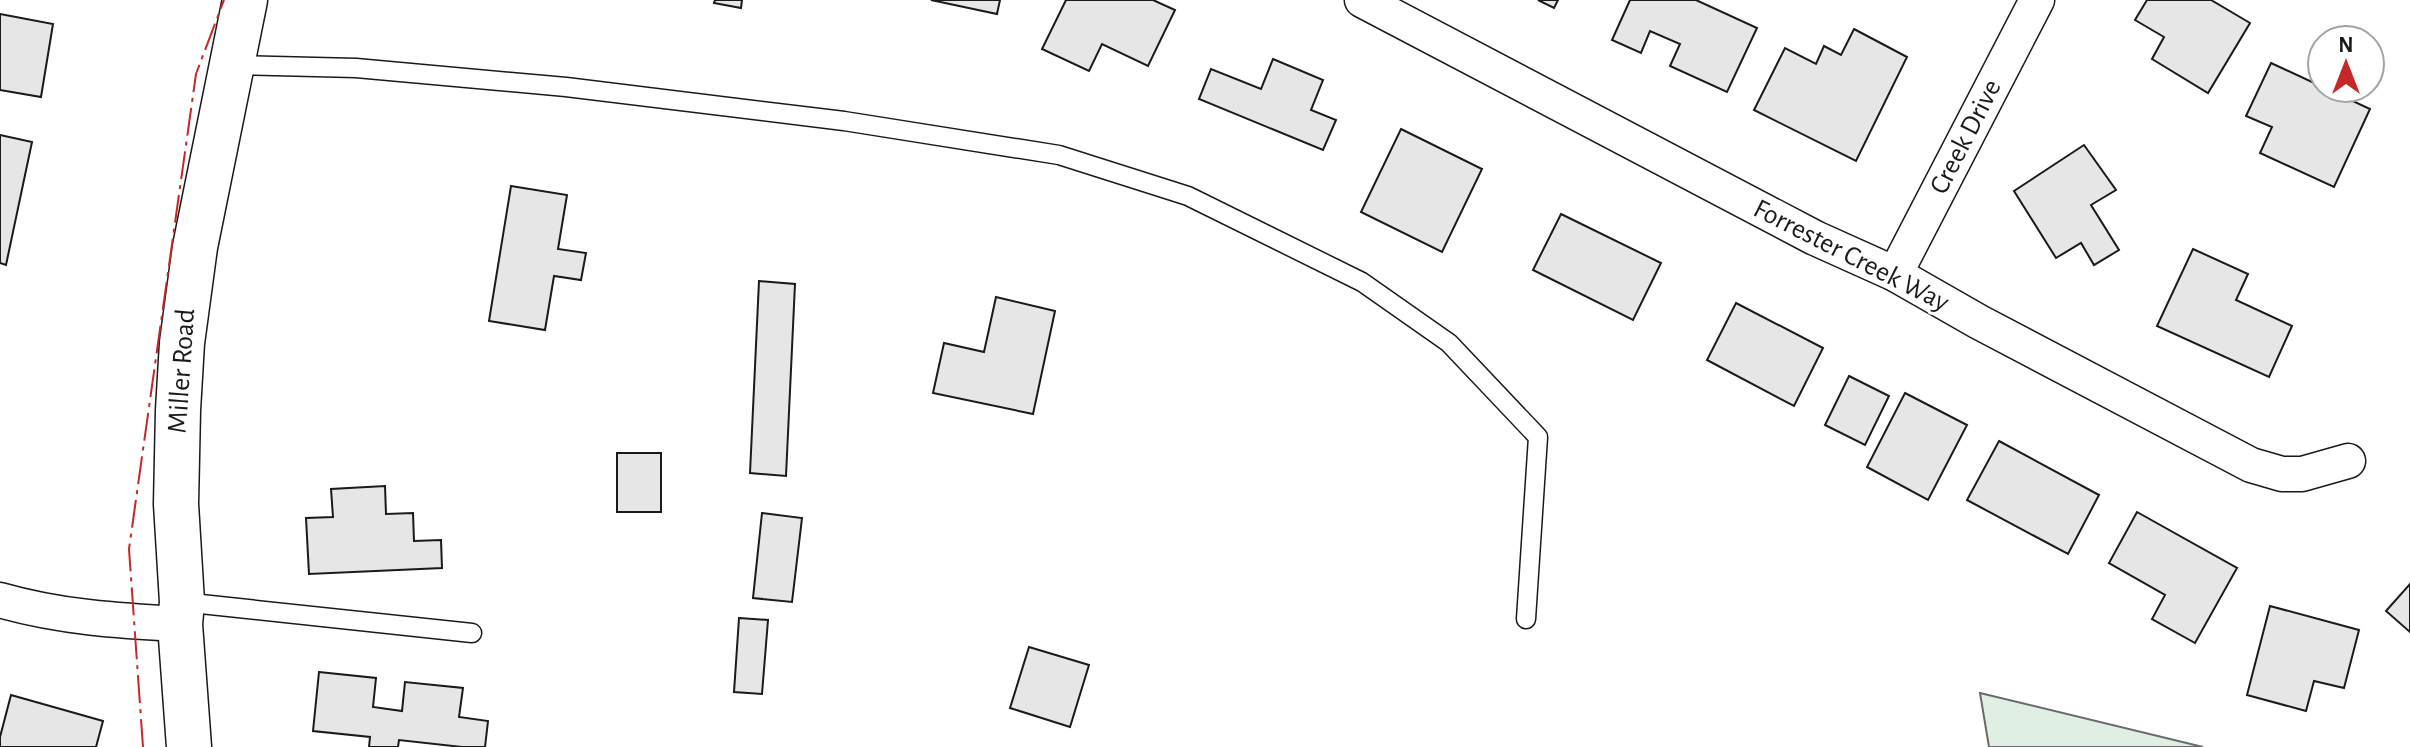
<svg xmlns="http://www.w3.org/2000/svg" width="2410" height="747" font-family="'Alegreya Sans',sans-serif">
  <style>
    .green { fill: #e0efe3; stroke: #6a6a6a; stroke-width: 2 }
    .building { fill: #e6e6e6; stroke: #1a1a1a; stroke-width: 2 }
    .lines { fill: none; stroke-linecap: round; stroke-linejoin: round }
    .lane-casing { stroke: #1a1a1a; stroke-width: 21 }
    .street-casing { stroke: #1a1a1a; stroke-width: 37 }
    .secondary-casing { stroke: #1a1a1a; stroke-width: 47 }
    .lane { stroke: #fff; stroke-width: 18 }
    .street { stroke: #fff; stroke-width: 34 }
    .secondary { stroke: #fff; stroke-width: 44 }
    .power { stroke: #c62828; stroke-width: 2; stroke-dasharray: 28 6 4 6; stroke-linecap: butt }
    .labels { text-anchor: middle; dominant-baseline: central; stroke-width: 6; stroke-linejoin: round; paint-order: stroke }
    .street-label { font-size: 28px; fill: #1a1a1a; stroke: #fff }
  </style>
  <rect width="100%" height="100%" fill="#fff"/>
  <polygon class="green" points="1980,693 2203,747 1989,747"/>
  <g class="building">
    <polygon points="715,0 742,0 741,8 714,3"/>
    <polygon points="931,0 1000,0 997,14"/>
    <polygon points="1066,0 1153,0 1175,10 1148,66 1102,44 1089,71 1042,49"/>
    <polygon points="1538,0 1558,0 1554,8"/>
    <polygon points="1630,0 1696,0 1757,28 1727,92 1670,66 1680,44 1650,31 1641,53 1612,40"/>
    <polygon points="2147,0 2211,0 2250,23 2208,93 2152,59 2164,37 2135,20"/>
    <polygon points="0,14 53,24 41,97 0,90"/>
    <polygon points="1854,29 1907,57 1856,161 1754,110 1785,48 1816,64 1824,46 1841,55"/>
    <polygon points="1273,59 1323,80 1311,110 1336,120 1323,150 1199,99 1211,69 1261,89"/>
    <polygon points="2271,63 2370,109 2334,187 2260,153 2272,127 2246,116"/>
    <polygon points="1401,129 1482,169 1442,252 1361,212"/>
    <polygon points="0,135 32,142 6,265 0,263"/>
    <polygon points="2084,145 2116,190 2091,205 2119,250 2094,265 2081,243 2056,258 2014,191"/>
    <polygon points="511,186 567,195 558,249 586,253 581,280 554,276 545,330 489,321"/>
    <polygon points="1561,214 1661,263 1633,320 1533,270"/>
    <polygon points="2193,249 2248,274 2236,300 2292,326 2269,377 2157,326"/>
    <polygon points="759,281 795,284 786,476 750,473"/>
    <polygon points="996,297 1055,311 1033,414 933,393 944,343 984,352"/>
    <polygon points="1736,303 1823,348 1794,406 1707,360"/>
    <polygon points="1849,376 1889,396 1865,445 1825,425"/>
    <polygon points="1905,393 1967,425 1928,500 1867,467"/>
    <polygon points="1999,441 2099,495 2068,554 1967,500"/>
    <rect x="617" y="453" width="44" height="59"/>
    <polygon points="385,486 386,514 413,513 414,541 441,540 442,568 309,574 306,518 333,517 331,489"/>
    <polygon points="2137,512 2237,568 2195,643 2152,619 2165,595 2109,563"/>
    <polygon points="762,513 802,518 792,602 753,598"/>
    <polygon points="2410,584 2410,632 2386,611"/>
    <polygon points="2270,606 2359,630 2344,688 2314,681 2306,711 2247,695"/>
    <polygon points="739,618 768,620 762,694 734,692"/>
    <polygon points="1029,647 1089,665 1070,727 1010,708"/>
    <polygon points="319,672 376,678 373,707 402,711 405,682 463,688 459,717 488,721 485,747 462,747 399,740 398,747 369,747 370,737 313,731"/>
    <polygon points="11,695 103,721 96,747 0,747 0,737"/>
  </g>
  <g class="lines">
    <g class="lane-casing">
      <g id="lane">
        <polyline points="230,65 356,68 566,87 844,121 1059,155 1188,196 1362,282 1449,343 1538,437 1526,619"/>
        <polyline points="182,602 472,633"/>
      </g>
    </g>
    <g class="street-casing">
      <g id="street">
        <polyline points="1362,0 1815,238 1895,274 1979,322 2251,465 2282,474 2302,474 2348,461"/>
        <polyline points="1895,274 2037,0"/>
        <path d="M 0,600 C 59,617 119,621 180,624"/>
      </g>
    </g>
    <g class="secondary-casing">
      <polyline id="secondary" points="189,747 180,624 182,602 176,504 178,410 182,343 195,247 245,0"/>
    </g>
    <use href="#lane" class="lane"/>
    <use href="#street" class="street"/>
    <use href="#secondary" class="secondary"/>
    <polyline class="power" points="143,747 129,549 196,74 224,0"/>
  </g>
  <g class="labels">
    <g class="street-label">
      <text transform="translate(1966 137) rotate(-63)">Creek Drive</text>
      <text transform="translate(1851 256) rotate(27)">Forrester Creek Way</text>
      <text transform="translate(182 371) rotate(-86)">Miller Road</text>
    </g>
  </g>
  <g transform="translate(2346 64)"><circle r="38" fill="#ffffff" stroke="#a3a3a3" stroke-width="2"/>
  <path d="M0-6L14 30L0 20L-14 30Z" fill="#c62828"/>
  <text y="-12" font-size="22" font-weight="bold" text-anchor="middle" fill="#1a1a1a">N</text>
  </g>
</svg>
